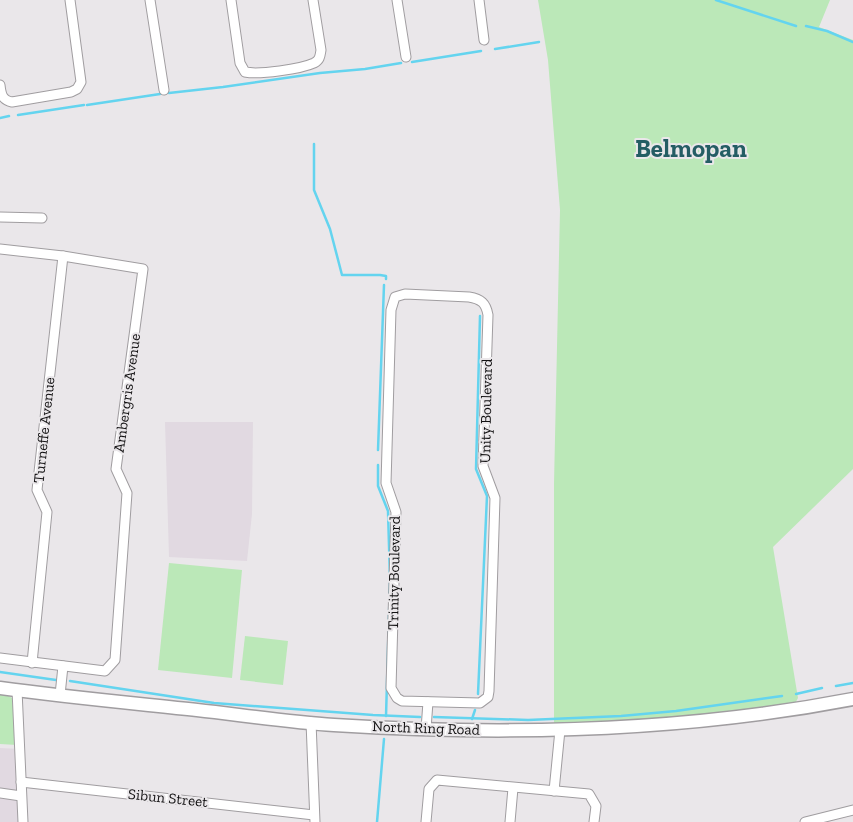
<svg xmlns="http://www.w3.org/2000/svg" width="853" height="822" font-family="'Zilla Slab',serif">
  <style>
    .built { fill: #e1d9e1 }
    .green { fill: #bbe8b8 }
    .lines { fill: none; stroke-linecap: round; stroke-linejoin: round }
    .stream { stroke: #64d4ef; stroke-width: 2.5 }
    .minor-casing { stroke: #a09da0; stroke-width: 11 }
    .secondary-casing { stroke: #a09da0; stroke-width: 15 }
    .minor { stroke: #fff; stroke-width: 9 }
    .secondary { stroke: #fff; stroke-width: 12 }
    .labels { text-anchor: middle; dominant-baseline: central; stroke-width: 4; stroke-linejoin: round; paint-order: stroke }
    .street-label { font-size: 15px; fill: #121112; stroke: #eae7ea }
    .town-label { font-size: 25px; font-weight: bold; fill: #245d64; stroke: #eae7ea }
  </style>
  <rect width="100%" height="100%" fill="#eae7ea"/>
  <g class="built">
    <polygon points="165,422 253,422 252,514 247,561 169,557"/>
    <polygon points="0,748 21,749 24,822 0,822"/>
  </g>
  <g class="green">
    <polygon points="538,0 830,0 819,27 853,40 853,469 773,547 798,698 792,709 680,723 554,724 554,484 560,210 548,60"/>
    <polygon points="169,563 242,570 232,678 158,670"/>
    <polygon points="245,636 288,641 283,685 240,680"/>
    <polygon points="0,691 12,698 17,745 0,744"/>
  </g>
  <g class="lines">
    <g class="stream">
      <polyline points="716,0 796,26"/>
      <polyline points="806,26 827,31 853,42"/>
      <polyline points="495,49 539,42"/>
      <polyline points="412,62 481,51"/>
      <polyline points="169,93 223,87 320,73 365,69 401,63"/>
      <polyline points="87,105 160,94"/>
      <polyline points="18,115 84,105"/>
      <polyline points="0,118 9,116"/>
      <polyline points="314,144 314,190 330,229 342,275 380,275 386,276 386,279"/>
      <polyline points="378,450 384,285"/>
      <polyline points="378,465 378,486 388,511 390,580 386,716"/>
      <polyline points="0,672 56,680"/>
      <polyline points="70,681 214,703 373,715 420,717"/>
      <polyline points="836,686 853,683"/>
      <polyline points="478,694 487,496 476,469 480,316"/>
      <polyline points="796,694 822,688"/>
      <polyline points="434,717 528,720 621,716 676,711 782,696"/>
      <polyline points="472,719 475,710"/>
      <polyline points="377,822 384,739"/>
    </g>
    <g class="minor-casing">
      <g id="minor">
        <polyline points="150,0 164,90"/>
        <path d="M 231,0 L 240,63 L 245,72 C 259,75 301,69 314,63 C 320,60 320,56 321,50 L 313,0"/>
        <polyline points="397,0 406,57"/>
        <polyline points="479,0 484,40"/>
        <path d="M 0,85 C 1,94 2,100 12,102 L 71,92 L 77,89 L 81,82 L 70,0"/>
        <polyline points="0,217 42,218"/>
        <polyline points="0,249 63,256 143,269 116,469 127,493 115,660 105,671 0,658"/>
        <path d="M 405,294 L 469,297 C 481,299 486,303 488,315 L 483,466 L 495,498 L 489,691 L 488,697 L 480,703 L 402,701 L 397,698 L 391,688 L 396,512 L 386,483 L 391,310 L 395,297 Z"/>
        <polyline points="32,663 47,512 37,490 63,256"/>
        <polyline points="17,690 23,822"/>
        <polyline points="60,695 63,666"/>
        <polyline points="311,722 315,822"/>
        <polyline points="426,729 428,702"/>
        <polyline points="21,782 314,815"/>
        <polyline points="554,791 560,730"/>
        <polyline points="0,793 21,796"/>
        <polyline points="426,822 429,789 437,780 589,794 596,806 594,822"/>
        <polyline points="510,822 513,788"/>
        <polyline points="805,822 853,810"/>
      </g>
    </g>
    <g class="secondary-casing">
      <path id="secondary" d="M 0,688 C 65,697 131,703 197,710 C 242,715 288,722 334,725 C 507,736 682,732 853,699"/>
    </g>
    <use href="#minor" class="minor"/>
    <use href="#secondary" class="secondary"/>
  </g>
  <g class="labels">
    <g class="street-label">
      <text transform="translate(127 393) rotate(-82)">Ambergris Avenue</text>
      <text transform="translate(486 411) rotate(-89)">Unity Boulevard</text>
      <text transform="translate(44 430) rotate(-84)">Turneffe Avenue</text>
      <text transform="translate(394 573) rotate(-89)">Trinity Boulevard</text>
      <text transform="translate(426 728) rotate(2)">North Ring Road</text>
      <text transform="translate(168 798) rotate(6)">Sibun Street</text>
    </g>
    <g class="town-label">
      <text x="691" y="148">Belmopan</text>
    </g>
  </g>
</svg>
